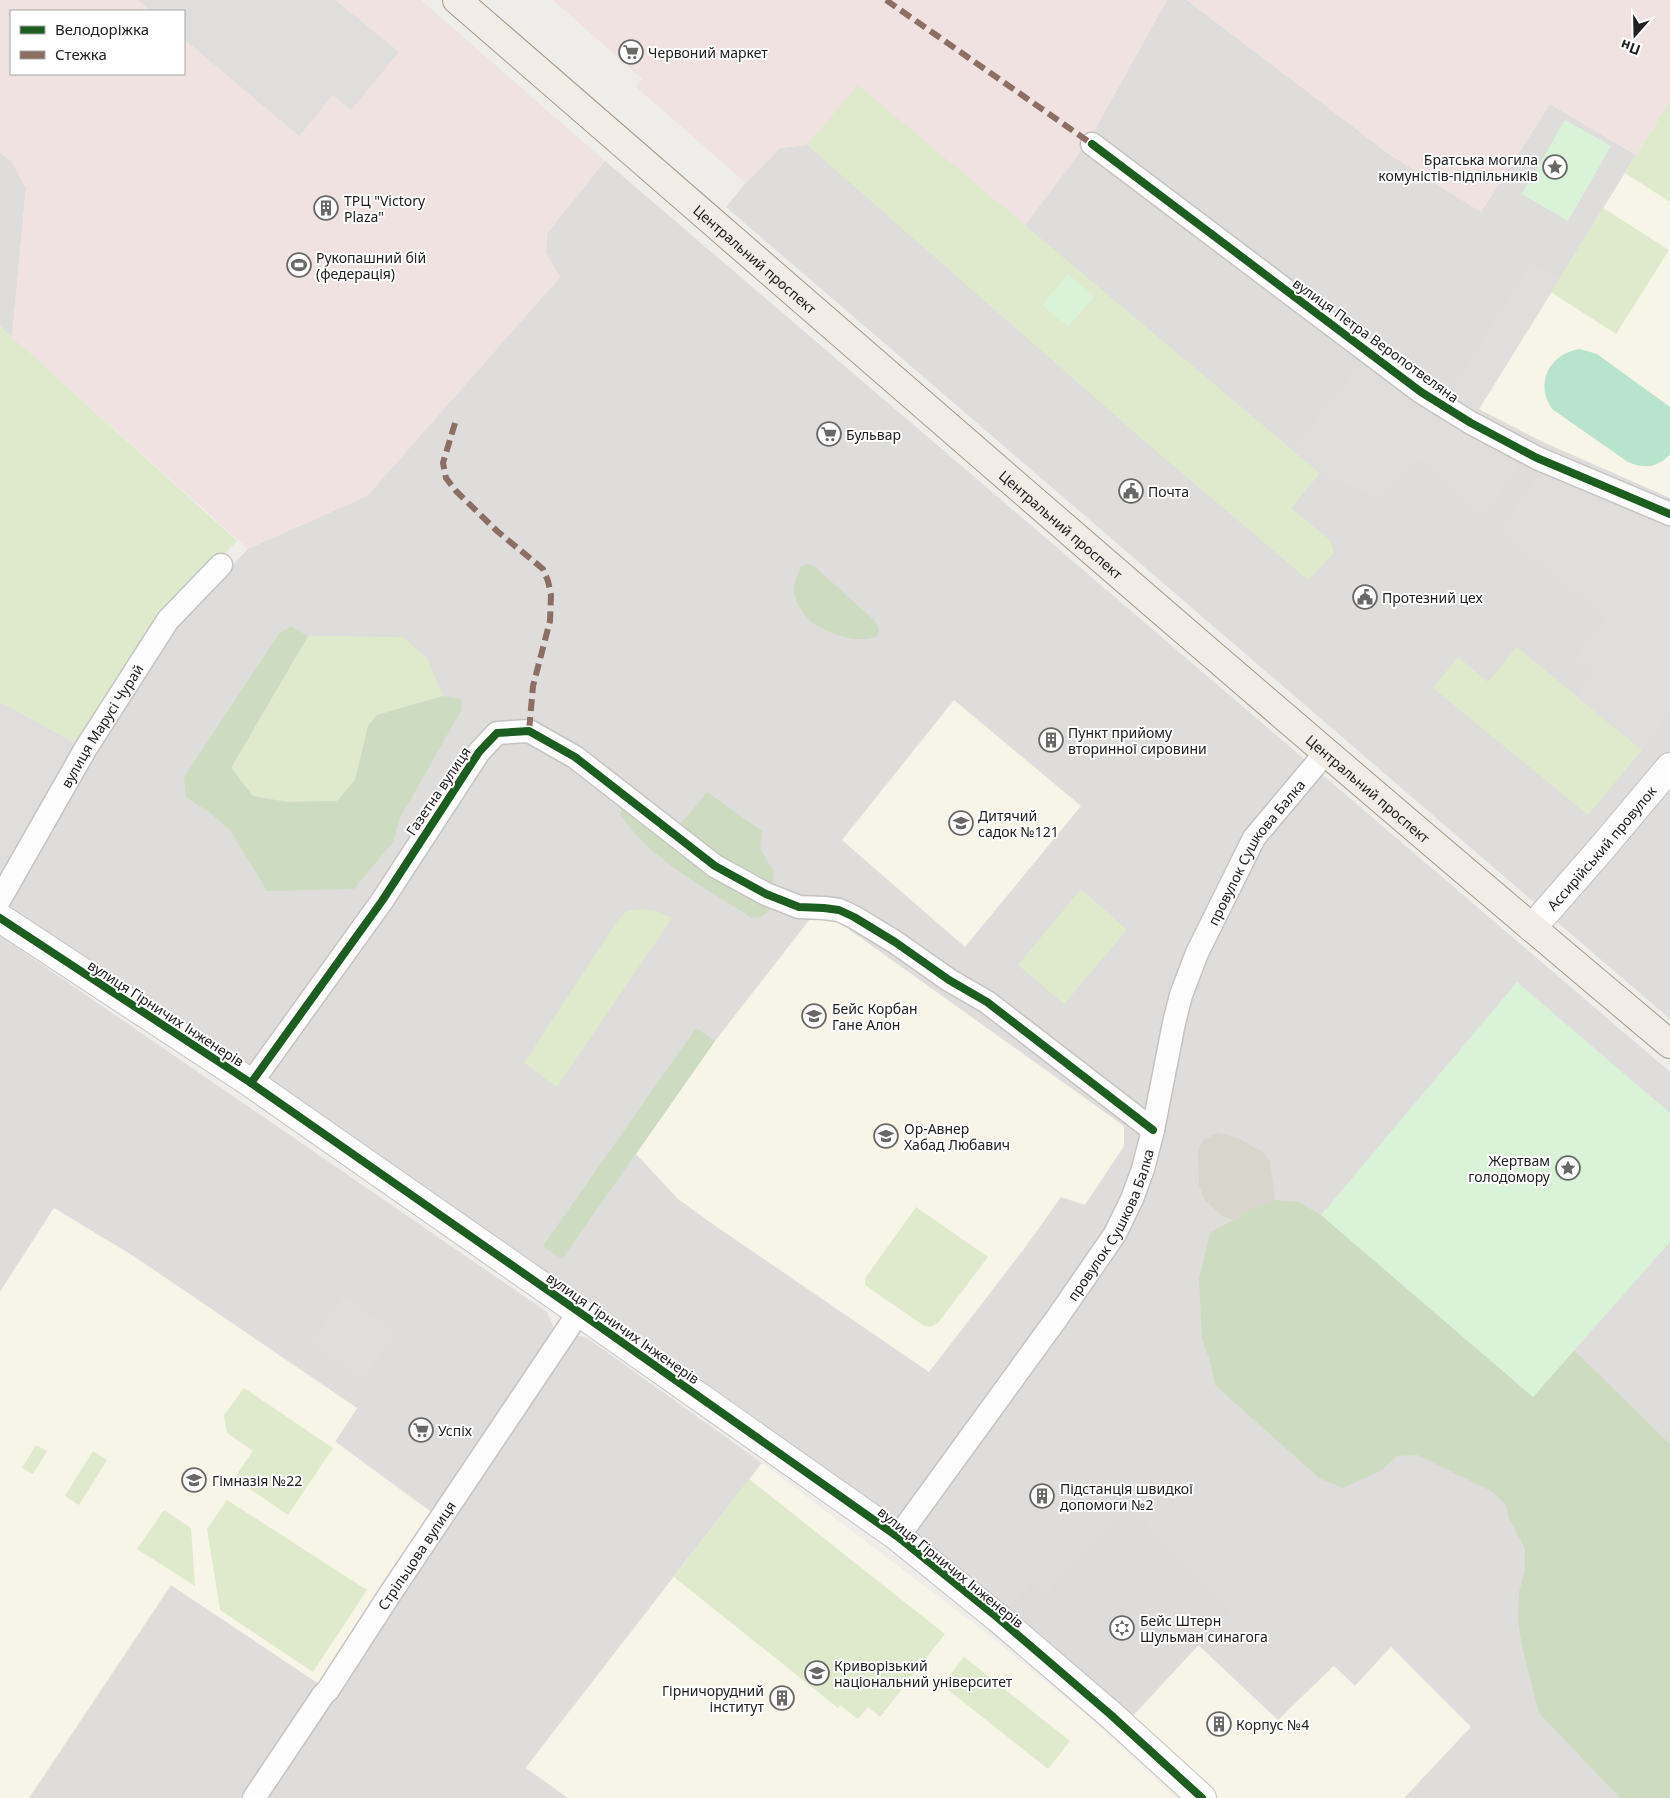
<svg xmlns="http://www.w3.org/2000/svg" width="1670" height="1798" font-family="'Noto Sans',sans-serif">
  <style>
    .residential { fill: #dedddb }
    .commercial { fill: #f0e2e1; fill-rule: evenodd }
    .education { fill: #f7f5e7 }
    .religious { fill: #dddcdb }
    .construction { fill: #d8d6cc }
    .grass { fill: #deeacb }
    .forest { fill: #cddcc1 }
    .park { fill: #daf2d8 }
    .pitch { fill: #b8e3cd }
    .parking { fill: #dfdedd }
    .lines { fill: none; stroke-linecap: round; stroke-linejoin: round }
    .minor-casing { stroke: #c5c4c2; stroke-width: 25 }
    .tertiary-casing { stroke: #c5c4c2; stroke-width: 30 }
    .primary-casing { stroke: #a59887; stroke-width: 30 }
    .minor { stroke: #fdfcfc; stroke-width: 22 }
    .tertiary { stroke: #fdfcfc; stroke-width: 28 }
    .primary { stroke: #f2ece7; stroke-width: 28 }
    .quiet { stroke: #8d6e63; stroke-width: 6; stroke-dasharray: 12 6; stroke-linecap: butt }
    .cycleway-casing { stroke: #fff; stroke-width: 11 }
    .cycleway { stroke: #1b5e20; stroke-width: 8 }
    .labels { text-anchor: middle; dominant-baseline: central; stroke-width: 4; stroke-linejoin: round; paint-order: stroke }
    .poi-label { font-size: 14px; fill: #212121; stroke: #fff; text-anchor: start }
    .street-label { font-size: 14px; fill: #212121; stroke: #fff }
  </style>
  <rect width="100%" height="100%" fill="#efedea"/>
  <g class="residential">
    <polygon points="1167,0 1187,0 1389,154 1481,212 1550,104 1636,155 1670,100 1670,1019 726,207 746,183 780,148 807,145 858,85 1025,225 1083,148 1095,129"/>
    <polygon points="0,153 11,160 26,188 12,337 0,326"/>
    <polygon points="605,161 1670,1072 1670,1798 1404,1798 1470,1727 1391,1647 1355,1686 1333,1666 1278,1721 1198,1645 1230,1610 1046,1593 1031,1579 1007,1608 3,913 92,752 174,625 248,549 367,496 560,277 546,253 547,233"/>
    <polygon points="0,936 547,1312 553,1326 552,1349 576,1335 587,1338 762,1463 526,1767 568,1798 29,1798 171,1585 328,1690 440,1519 335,1441 357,1408 54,1208 0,1292"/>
  </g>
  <g class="commercial">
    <path d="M 0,0 L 421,0 L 605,161 L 547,233 L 546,253 L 560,277 L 367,496 L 248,549 L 12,337 L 26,188 L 11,161 L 0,153 ZM 11,11 L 184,11 L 184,74 L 11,74 Z"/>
    <polygon points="553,0 1167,0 1095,129 1083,148 1025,225 858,85 807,145 780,148 746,183 636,87 642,79"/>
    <polygon points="1187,0 1670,0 1670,100 1636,155 1550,104 1481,212 1389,154"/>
  </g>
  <g class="education">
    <polygon points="1670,100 1670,498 1543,442 1479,409"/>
    <polygon points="954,700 1081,806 965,947 842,840"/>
    <polygon points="833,918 1124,1126 1124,1146 1085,1205 1061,1197 1024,1249 929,1372 714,1225 678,1199 636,1154 715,1041 810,919"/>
    <polygon points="54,1208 135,1257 357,1408 335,1442 441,1519 328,1690 171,1585 29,1798 0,1798 0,1292"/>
    <polygon points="762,1463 981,1629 1089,1717 1176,1798 568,1798 526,1768"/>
    <polygon points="1198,1645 1278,1720 1334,1666 1355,1686 1391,1647 1471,1727 1404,1798 1218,1798 1131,1718"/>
  </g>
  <polygon class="religious" points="1128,1504 1231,1610 1131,1718 1007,1608 1031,1579 1047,1593"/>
  <polygon class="construction" points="1218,1133 1238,1138 1263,1152 1270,1161 1275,1200 1233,1220 1222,1216 1204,1199 1199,1186 1198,1149 1203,1140"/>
  <g class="grass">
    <polygon points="858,85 1320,473 1291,508 1330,540 1334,553 1308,580 1149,445 807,145"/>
    <polygon points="1670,100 1670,202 1625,173"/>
    <polygon points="1603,208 1669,250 1616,334 1551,292"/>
    <polygon points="0,326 237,541 162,618 79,745 0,702"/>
    <polygon points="308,636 403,637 427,658 443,696 377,715 368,726 355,780 337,801 287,802 253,796 231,768"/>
    <polygon points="1517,647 1642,750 1588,815 1433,688 1458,657 1488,682"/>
    <polygon points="1081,889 1127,930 1064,1004 1018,965"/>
    <polygon points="642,909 656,911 672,918 557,1087 524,1063 618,920 627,911"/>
    <polygon points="916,1207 988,1257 938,1323 930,1327 923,1325 866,1286 865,1282 866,1277"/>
    <polygon points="244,1388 333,1448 288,1515 234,1478 253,1451 227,1433 224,1415"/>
    <polygon points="36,1445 47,1451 33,1474 22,1468"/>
    <polygon points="93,1451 107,1460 79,1505 65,1496"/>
    <polygon points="749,1479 945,1634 880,1717 868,1707 858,1719 840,1705 838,1708 674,1577"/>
    <polygon points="227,1500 367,1590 313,1672 220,1610 207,1529"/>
    <polygon points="164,1510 191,1528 195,1586 137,1549"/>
    <polygon points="964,1657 1070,1741 1048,1769 942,1685"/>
  </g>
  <g class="forest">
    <path d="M 808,564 L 815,567 L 875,621 L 879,629 L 877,636 C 860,645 830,634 814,624 C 807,620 794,601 794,592 C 793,584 798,573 801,566 Z"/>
    <polygon points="291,626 308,636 231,768 253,796 287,802 337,801 355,780 368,726 377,715 443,696 461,699 462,709 400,818 393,842 354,889 267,891 230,830 210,813 186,797 184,777 279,634"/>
    <path d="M 707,792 L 762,831 L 760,849 L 774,872 L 771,909 L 761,917 L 752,918 C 707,889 650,860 620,814 L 624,807 L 673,833 Z"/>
    <polygon points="696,1028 715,1041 562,1259 543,1246"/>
    <polygon points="1275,1200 1299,1202 1321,1215 1533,1397 1574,1350 1670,1444 1670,1798 1620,1798 1539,1713 1522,1647 1518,1621 1519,1592 1525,1569 1525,1549 1508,1516 1506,1505 1491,1491 1417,1455 1397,1456 1382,1470 1343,1488 1319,1478 1215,1385 1210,1361 1202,1339 1199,1279 1210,1233 1253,1209"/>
  </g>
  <g class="park">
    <polygon points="1565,120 1611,146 1568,221 1522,194"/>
    <polygon points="1068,274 1094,297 1068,327 1042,305"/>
    <polygon points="1517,982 1670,1113 1670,1242 1533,1397 1321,1215"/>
  </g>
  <path class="pitch" d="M 1580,349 L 1597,354 L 1670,407 L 1670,454 C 1657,468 1645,469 1628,462 L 1552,409 C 1534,383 1550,353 1580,349 Z"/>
  <g class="parking">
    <polygon points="138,0 335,0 399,52 351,110 333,95 299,136 184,39 184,11 151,11"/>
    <polygon points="1531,263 1559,280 1479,409 1451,391"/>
    <polygon points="1362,362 1520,466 1483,516 1419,460 1379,497 1320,473 1292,450"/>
    <polygon points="1539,475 1670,528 1670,710 1642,750 1577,697 1594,672 1576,658 1607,616 1499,531"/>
    <polygon points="0,702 79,745 0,882"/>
    <polygon points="343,1296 396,1332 364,1379 311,1343"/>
  </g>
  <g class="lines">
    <g class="minor-casing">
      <g id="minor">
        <polyline points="1092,144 1421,392 1471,423 1537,458 1670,514"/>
        <path id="s1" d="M 0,899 L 86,748 L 168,620 L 221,565"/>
        <polyline points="251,1083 382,901 479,752 497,733 529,731 575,757 715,866 766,894 799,907 824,908 839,910 854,917 895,942 949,980 987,1002 1153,1130"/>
        <path id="s2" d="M 898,1537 L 1057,1318 L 1115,1234 L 1132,1199 L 1143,1169 L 1153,1130 L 1174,1023 L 1181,995 L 1197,953 L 1254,838 L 1327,751"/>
        <path id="s3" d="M 254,1798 L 323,1695 L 328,1690 L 390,1594 L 579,1312"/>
      </g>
    </g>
    <g class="tertiary-casing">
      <g id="tertiary">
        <polyline points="0,918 251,1083 579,1312 898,1537 998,1618 1111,1715 1202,1798"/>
        <path id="s4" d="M 1532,928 L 1602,848 L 1670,767"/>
      </g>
    </g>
    <g class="primary-casing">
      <g id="primary">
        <path id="s5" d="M 457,0 C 860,349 1261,701 1670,1044"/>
      </g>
    </g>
    <use href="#minor" class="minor"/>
    <use href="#tertiary" class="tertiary"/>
    <use href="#primary" class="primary"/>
    <g class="quiet">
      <polyline points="886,0 1092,144"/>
      <polyline points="455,423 443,463 446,478 456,491 497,531 543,569 548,581 551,595 550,621 533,686 529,731"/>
    </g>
    <g class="cycleway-casing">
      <g id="cycleway">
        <polyline points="1092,144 1421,392 1471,423 1537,458 1670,514"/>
        <polyline points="0,918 251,1083 579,1312 898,1537 998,1618 1111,1715 1202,1798"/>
        <polyline points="251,1083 382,901 479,752 497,733 529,731 575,757 715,866 766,894 799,907 824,908 839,910 854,917 895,942 949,980 987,1002 1153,1130"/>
      </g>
    </g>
    <use href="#cycleway" class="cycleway"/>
  </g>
  <defs>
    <g id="supermarket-ring" transform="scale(1.25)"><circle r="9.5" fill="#fff" stroke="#696867" stroke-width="1.5"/><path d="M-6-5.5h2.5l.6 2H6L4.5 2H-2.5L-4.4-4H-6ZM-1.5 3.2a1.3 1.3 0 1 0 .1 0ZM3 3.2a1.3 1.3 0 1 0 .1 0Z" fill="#696867"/></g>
    <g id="sight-ring" transform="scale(1.25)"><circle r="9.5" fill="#fff" stroke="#696867" stroke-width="1.5"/><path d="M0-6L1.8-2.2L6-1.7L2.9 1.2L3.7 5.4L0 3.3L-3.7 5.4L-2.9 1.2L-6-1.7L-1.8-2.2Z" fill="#696867"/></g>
    <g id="building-ring" transform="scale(1.25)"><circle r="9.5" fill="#fff" stroke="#696867" stroke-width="1.5"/><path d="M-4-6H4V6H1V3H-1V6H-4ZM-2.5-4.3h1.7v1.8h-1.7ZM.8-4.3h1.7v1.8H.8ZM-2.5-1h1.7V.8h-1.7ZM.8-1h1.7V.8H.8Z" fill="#696867"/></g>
    <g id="stadium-ring" transform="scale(1.25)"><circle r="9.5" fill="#fff" stroke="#696867" stroke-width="1.5"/><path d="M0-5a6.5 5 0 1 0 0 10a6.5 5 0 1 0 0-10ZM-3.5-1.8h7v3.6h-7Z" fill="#696867"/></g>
    <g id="civic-ring" transform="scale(1.25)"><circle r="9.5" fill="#fff" stroke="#696867" stroke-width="1.5"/><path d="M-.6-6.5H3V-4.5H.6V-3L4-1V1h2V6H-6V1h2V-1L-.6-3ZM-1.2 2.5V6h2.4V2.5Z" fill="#696867"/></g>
    <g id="school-ring" transform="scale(1.25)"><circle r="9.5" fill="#fff" stroke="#696867" stroke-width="1.5"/><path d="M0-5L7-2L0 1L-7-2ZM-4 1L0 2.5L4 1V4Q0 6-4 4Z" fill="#696867"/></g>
    <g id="synagogue-ring" transform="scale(1.25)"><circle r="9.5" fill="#fff" stroke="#696867" stroke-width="1.5"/><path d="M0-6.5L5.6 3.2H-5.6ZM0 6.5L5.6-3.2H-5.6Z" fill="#696867"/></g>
    <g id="university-ring" transform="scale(1.25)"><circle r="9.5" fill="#fff" stroke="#696867" stroke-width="1.5"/><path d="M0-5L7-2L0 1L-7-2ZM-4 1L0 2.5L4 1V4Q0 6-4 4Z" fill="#696867"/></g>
  </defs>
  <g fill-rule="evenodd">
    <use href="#supermarket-ring" x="631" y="52"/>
    <use href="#sight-ring" x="1555" y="167"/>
    <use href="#building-ring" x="326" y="208"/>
    <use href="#stadium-ring" x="299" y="265"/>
    <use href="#supermarket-ring" x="829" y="434"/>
    <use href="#civic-ring" x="1131" y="491"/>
    <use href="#civic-ring" x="1365" y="597"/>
    <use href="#building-ring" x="1051" y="740"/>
    <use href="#school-ring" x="961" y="823"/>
    <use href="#school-ring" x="814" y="1016"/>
    <use href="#school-ring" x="886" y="1136"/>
    <use href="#sight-ring" x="1568" y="1168"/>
    <use href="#supermarket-ring" x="421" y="1430"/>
    <use href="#school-ring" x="194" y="1480"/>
    <use href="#building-ring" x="1042" y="1496"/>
    <use href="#synagogue-ring" x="1122" y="1628"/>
    <use href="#university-ring" x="817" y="1673"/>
    <use href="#building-ring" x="782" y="1698"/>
    <use href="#building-ring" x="1219" y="1724"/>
  </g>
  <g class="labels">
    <g class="poi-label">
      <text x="648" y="52">Червоний маркет</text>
      <text x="1538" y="159" text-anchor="end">Братська могила<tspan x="1538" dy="16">комуністів-підпільників</tspan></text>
      <text x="344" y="200">ТРЦ "Victory<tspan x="344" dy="16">Plaza"</tspan></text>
      <text x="316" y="257">Рукопашний бій<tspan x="316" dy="16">(федерація)</tspan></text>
      <text x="846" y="434">Бульвар</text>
      <text x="1148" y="491">Почта</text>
      <text x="1382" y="597">Протезний цех</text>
      <text x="1068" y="732">Пункт прийому<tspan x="1068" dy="16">вторинної сировини</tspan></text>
      <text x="978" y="815">Дитячий<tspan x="978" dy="16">садок №121</tspan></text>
      <text x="832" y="1008">Бейс Корбан<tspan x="832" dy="16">Гане Алон</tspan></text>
      <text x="904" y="1128">Ор-Авнер<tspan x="904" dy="16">Хабад Любавич</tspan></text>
      <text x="1550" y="1160" text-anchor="end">Жертвам<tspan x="1550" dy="16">голодомору</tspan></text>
      <text x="438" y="1430">Успіх</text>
      <text x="212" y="1480">Гімназія №22</text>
      <text x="1060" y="1488">Підстанція швидкої<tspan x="1060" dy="16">допомоги №2</tspan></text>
      <text x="1140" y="1620">Бейс Штерн<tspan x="1140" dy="16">Шульман синагога</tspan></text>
      <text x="834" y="1665">Криворізький<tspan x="834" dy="16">національний університет</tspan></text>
      <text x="764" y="1690" text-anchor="end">Гірничорудний<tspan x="764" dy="16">інститут</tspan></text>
      <text x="1236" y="1724">Корпус №4</text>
    </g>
    <g class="street-label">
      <text stroke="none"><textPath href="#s5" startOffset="395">Центральний проспект</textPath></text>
      <text transform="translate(1376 340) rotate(36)">вулиця Петра Веропотвеляна</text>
      <text stroke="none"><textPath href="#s5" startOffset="800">Центральний проспект</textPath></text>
      <text stroke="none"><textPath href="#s1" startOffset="201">вулиця Марусі Чурай</textPath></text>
      <text stroke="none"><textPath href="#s5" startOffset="1205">Центральний проспект</textPath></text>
      <text transform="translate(438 791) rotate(-56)">Газетна вулиця</text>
      <text stroke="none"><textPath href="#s4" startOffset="106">Ассирійський провулок</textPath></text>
      <text stroke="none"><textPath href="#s2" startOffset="784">провулок Сушкова Балка</textPath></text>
      <text transform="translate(166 1013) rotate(33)">вулиця Гірничих Інженерів</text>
      <text stroke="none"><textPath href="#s2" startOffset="379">провулок Сушкова Балка</textPath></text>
      <text transform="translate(623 1328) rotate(35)">вулиця Гірничих Інженерів</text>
      <text stroke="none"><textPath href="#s3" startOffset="292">Стрільцова вулиця</textPath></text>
      <text transform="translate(951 1567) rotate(39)">вулиця Гірничих Інженерів</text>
    </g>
  </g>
  <rect x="10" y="10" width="175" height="65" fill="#ffffff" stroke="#a6a6a6"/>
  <rect x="20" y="26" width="25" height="8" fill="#1b5e20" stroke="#a6a6a6"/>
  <text x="55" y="35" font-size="15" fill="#212121">Велодоріжка</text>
  <rect x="20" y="51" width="25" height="8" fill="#8d6e63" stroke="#a6a6a6"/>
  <text x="55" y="60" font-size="15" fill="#212121">Стежка</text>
  <g transform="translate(1635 35) rotate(200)" stroke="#ffffff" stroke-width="4" paint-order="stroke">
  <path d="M0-4L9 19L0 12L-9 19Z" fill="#212121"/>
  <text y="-8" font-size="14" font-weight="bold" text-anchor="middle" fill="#212121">Пн</text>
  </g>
</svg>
